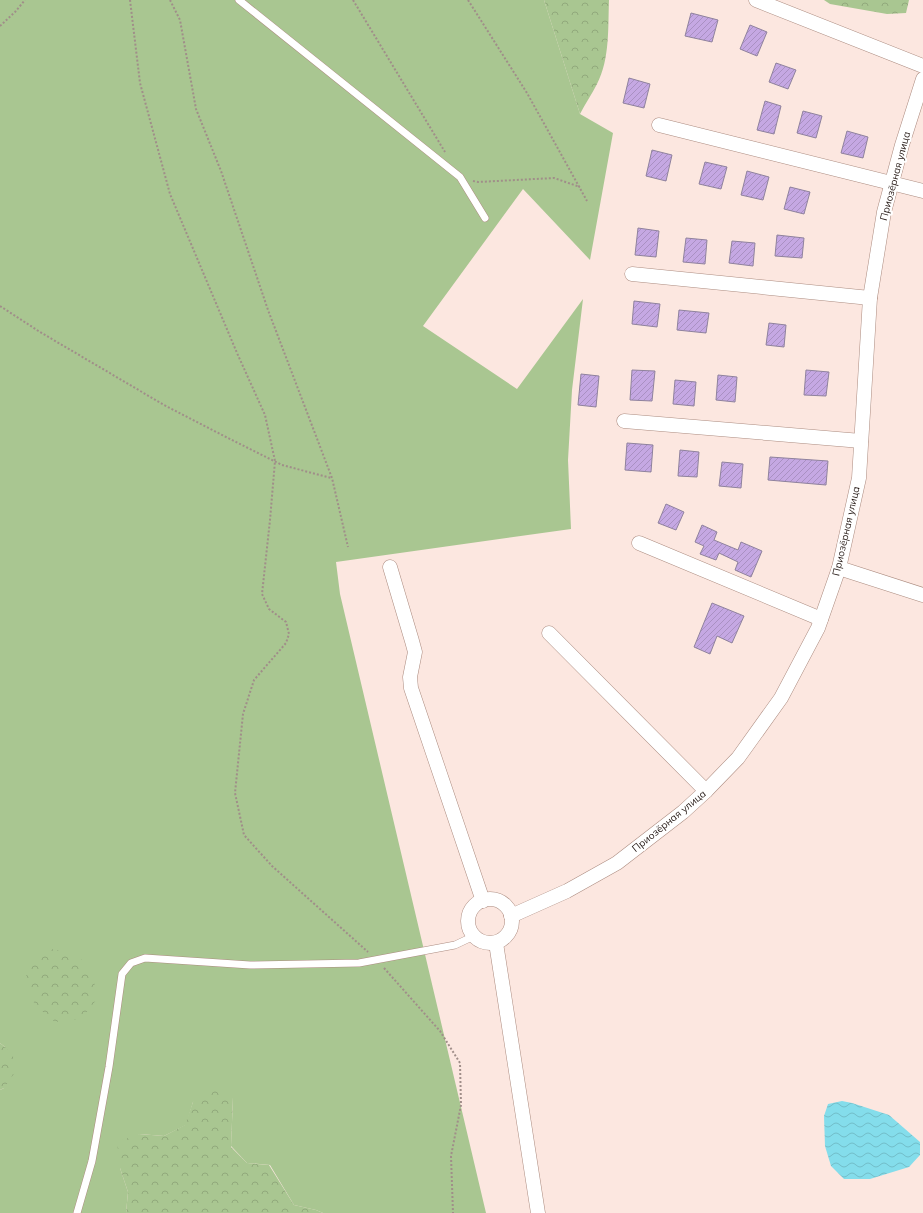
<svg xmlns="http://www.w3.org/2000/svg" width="923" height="1213" font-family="Mulish,sans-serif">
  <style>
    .grass { fill: #a9c691 }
    .forest { fill: url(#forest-crowns) }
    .water { fill: url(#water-waves) }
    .building { fill: url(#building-hatch); stroke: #8f829d }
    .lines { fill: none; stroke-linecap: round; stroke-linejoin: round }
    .lane-casing { stroke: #ac8c80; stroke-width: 8 }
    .street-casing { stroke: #ac8c80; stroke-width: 15 }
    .path { stroke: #a08e89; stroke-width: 2; stroke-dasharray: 2 2; stroke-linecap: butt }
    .lane { stroke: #fff; stroke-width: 7 }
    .street { stroke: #fff; stroke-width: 14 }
    .labels { text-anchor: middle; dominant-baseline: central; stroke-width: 4; stroke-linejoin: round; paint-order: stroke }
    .street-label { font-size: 10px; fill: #231713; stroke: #fff }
  </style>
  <defs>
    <pattern id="forest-crowns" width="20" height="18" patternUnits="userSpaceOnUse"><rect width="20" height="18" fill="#a9c691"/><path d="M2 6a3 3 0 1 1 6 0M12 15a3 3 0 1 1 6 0" fill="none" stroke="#91a97c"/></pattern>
    <pattern id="water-waves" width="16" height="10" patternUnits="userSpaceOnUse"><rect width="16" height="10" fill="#84ddeb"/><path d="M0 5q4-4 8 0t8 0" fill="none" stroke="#72bdc9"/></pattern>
    <pattern id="building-hatch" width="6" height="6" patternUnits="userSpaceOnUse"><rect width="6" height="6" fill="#c5a8e3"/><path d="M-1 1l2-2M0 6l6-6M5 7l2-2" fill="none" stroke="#a990c2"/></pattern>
  </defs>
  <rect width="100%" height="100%" fill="#fce7e0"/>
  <polygon class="grass" points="0,0 544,0 580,114 613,133 590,260 523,189 423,326 517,389 583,299 572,390 568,460 571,529 336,562 340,594 486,1213 323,1213 316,1210 294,1205 270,1165 247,1163 231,1146 233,1098 193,1102 186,1125 164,1136 139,1134 120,1168 128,1192 126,1213 0,1213 0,1090 4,1088 5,1047 0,1043"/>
  <g class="forest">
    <path d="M 544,0 L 609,0 C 608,27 610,59 597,84 C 592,94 585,104 580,114 Z"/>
    <polygon points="824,0 909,0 906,13 887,14 830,4"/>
    <polygon points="53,949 79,956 93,974 97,999 81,1019 55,1022 36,1006 23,984 32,961"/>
    <polygon points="0,1043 5,1047 20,1065 4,1088 0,1090"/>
    <polygon points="211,1086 233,1097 231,1147 247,1163 269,1165 294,1205 316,1210 323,1213 126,1213 128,1192 120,1168 117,1142 139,1134 164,1136 185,1125 193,1102"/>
  </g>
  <polygon class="water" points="842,1101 852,1103 889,1115 920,1142 920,1155 909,1167 870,1179 844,1179 831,1166 825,1146 824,1116 828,1104"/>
  <g class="building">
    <polygon points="691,13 718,20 712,42 685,36"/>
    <polygon points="750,25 767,32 757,56 740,49"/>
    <polygon points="776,63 796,70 788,89 769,82"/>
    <polygon points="629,78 650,84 644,108 623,103"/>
    <polygon points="765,101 781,106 774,134 757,130"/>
    <polygon points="803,111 822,116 816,138 797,133"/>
    <polygon points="847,131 868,137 863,158 841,153"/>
    <polygon points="652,150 672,155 666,181 646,176"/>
    <polygon points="705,162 727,167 721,189 699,184"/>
    <polygon points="747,171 769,177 763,200 741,195"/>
    <polygon points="790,187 810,192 804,214 784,209"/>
    <polygon points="638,228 659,231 656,257 635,255"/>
    <polygon points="777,235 804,238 802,258 775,256"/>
    <polygon points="686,238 707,240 705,264 683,262"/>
    <polygon points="732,241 755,243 753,266 729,263"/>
    <polygon points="634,301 660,304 657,327 632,324"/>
    <polygon points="679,310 709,313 706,333 677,330"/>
    <polygon points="769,323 786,325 784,347 766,345"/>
    <polygon points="632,370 655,371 652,401 630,400"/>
    <polygon points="806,370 829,372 826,396 804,395"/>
    <polygon points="581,374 599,376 596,407 578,405"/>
    <polygon points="718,375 737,377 735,402 716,400"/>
    <polygon points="675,380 696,382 694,406 673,404"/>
    <polygon points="627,443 653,445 651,472 625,470"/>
    <polygon points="680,450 699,452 697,477 678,476"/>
    <polygon points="770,457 828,461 826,485 768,480"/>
    <polygon points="722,462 743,464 741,488 719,486"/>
    <polygon points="666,504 684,512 676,530 658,523"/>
    <polygon points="702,525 717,532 714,540 738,550 741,542 762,551 751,577 735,570 738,562 719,553 716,560 700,554 704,546 695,542"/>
    <polygon points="712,603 744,616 732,643 717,636 710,654 694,647"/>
  </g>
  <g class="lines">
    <g class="lane-casing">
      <g id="lane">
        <polyline points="239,0 460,177 485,218"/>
        <polyline points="77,1213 92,1161 109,1067 122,974 131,963 145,958 250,965 359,963 455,945 474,936"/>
      </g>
    </g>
    <g class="street-casing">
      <g id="street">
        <polyline points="756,0 923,66"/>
        <polyline points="659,125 923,191"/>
        <polyline points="632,274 870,298"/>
        <polyline points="624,421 861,441"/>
        <polyline points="639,543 821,619"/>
        <polyline points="390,567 412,641 415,652 410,677 411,688 483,901"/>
        <polyline points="839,568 923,595"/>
        <polyline points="549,633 706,791"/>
        <circle cx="490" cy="921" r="22"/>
        <polyline points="511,916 567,891 617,863 683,812 706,791 738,758 781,698 818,628 839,568 859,478 870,298 884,212 902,145 923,79"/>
        <polyline points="496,943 538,1213"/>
      </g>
    </g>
    <g class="path">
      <polyline points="130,0 140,83 170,194 237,353 265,415 275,461 270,520 262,594 269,609 286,622 289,634 286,643 254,680 243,714 235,793 244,835 272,866 368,952"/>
      <polyline points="170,0 180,20 196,109 221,171 268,310 332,478 348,547"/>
      <polyline points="353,0 445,152"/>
      <polyline points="468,0 527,93 587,201"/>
      <polyline points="0,26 15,12 25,0"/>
      <polyline points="473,181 478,182 554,178 580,187"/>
      <polyline points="0,306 40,332 164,405 226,437 282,465 331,478"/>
      <polyline points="384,968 440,1031 460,1063 461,1105 451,1156 453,1213"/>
    </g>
    <use href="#lane" class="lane"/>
    <use href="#street" class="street"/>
  </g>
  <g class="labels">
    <g class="street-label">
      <text transform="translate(895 176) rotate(-75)">Приозёрная улица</text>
      <text transform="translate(846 531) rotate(-77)">Приозёрная улица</text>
      <text transform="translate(669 821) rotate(-39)">Приозёрная улица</text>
    </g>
  </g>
</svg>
